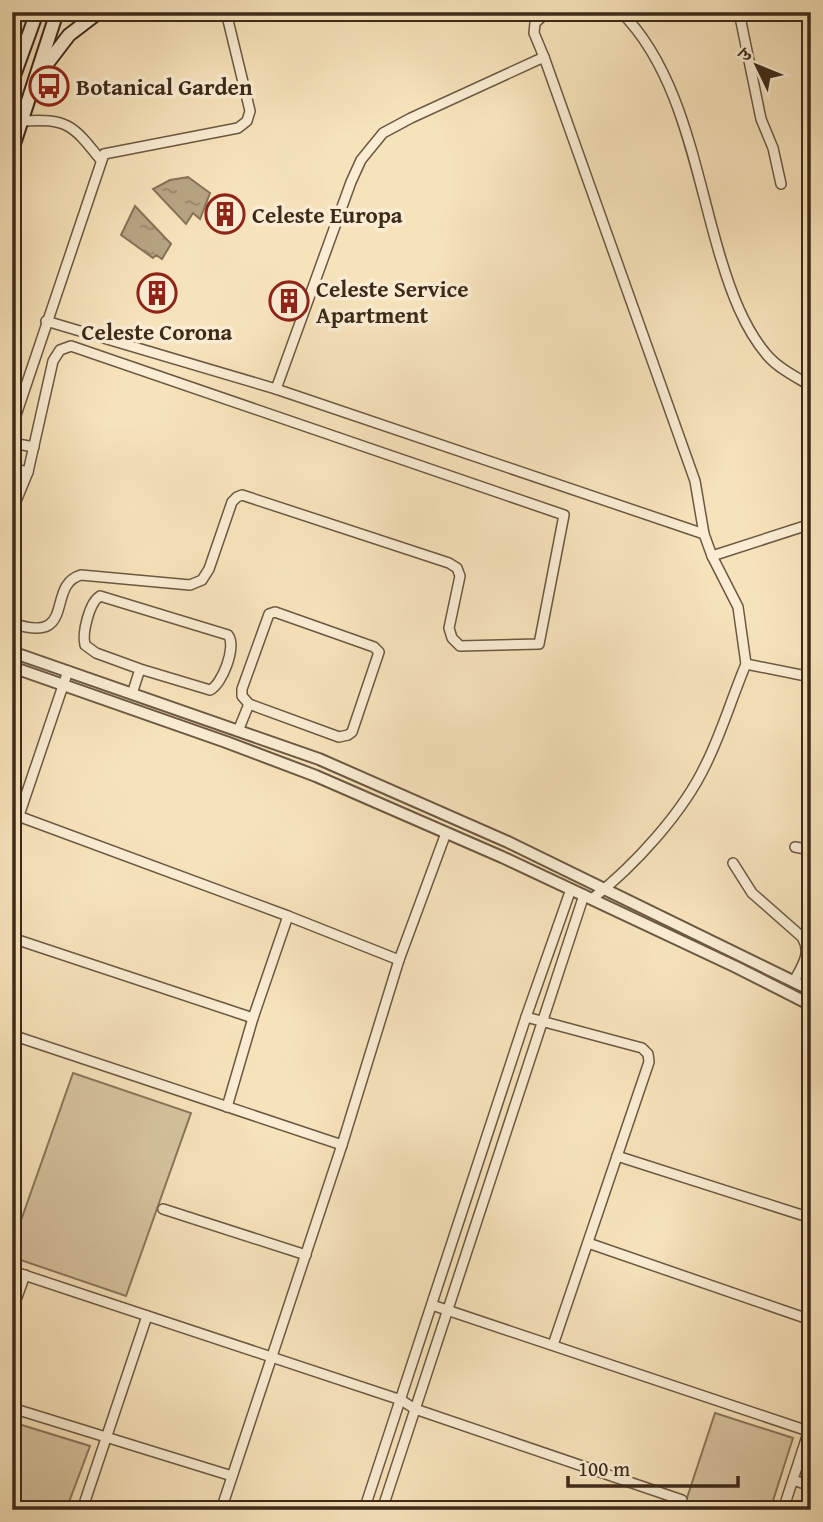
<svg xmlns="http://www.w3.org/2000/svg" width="823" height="1522" font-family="'Gentium Book Plus','Noto Serif Devanagari',serif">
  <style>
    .park { fill: #d7c4a0; stroke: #8a775d; stroke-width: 2 }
    .water { fill: url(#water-ripples); stroke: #87735a; stroke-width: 2 }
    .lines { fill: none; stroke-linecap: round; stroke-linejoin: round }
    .minor-casing { stroke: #6c5842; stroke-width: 12 }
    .tertiary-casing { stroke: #6c5842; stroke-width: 14 }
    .secondary-casing { stroke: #3d2a1a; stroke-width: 16 }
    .minor { stroke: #faedd3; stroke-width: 9 }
    .tertiary { stroke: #faedd3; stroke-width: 10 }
    .secondary { stroke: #faedd3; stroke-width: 12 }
    .labels { text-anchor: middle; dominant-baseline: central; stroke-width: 7; stroke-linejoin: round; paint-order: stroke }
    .poi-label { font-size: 23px; font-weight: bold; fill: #3d2a1a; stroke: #faedd3; text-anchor: start }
  </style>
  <defs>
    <pattern id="water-ripples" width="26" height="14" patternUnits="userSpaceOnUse" patternTransform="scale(1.75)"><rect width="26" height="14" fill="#b8a484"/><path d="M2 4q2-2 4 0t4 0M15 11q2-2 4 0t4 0" fill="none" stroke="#97866b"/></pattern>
  </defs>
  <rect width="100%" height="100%" fill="#f7e3bb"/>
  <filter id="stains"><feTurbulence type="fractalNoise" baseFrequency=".00286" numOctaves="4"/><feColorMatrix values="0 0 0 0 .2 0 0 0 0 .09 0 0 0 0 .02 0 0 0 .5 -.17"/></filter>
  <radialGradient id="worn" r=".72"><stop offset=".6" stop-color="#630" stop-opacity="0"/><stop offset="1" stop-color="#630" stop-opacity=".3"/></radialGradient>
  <g class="park">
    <polygon points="73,1073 191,1113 126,1296 12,1257 12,1246"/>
    <polygon points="715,1413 793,1438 770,1510 683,1510"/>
    <polygon points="12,1422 90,1446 66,1510 12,1510"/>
  </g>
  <g class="water">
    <polygon points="188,177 210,193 200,219 193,213 186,224 153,189 170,180"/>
    <polygon points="135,206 171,244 162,259 156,255 153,258 121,235"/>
  </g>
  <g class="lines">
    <g class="minor-casing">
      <g id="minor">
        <path d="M 621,12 C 683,74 696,178 721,259 C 731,292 744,328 767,355 C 778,368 796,377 811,386"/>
        <polyline points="739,12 761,119 773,148 781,184"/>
        <polyline points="544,57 534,33 535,23 547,12"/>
        <path d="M 22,121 C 67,118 73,125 100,159"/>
        <polyline points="46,321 276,389 704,534"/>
        <path d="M 276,389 L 351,182 L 361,160 L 383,133 L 411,118 L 544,57 L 695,481 L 704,534 L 712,556 L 738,607 L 746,664 C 732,697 722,732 706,764 C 683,813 634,866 592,899"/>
        <polyline points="12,427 104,154 238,128 247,121 250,111 226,12"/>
        <polyline points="12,443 34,447"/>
        <polyline points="12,468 28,472"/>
        <path d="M 12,511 L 28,472 L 53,361 L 60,350 L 71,346 L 564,515 L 539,644 L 460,646 L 452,638 L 449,628 L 460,576 L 457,568 L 449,563 L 242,495 L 237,497 L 232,502 L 209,569 L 202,580 L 190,585 L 81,575 C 45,585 78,646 12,623"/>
        <polyline points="712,556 811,524"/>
        <polygon points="275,612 374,647 379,652 352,732 348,735 339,737 249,704 242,696 242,689 269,614"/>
        <polyline points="746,664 811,677"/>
        <path d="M 132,694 L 140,669 L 96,653 L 85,645 C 82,633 89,603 100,596 L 228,635 C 237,646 222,685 210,690 L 140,669"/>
        <polyline points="238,731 249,704"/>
        <polyline points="18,816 288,916 399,960"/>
        <polyline points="12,836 68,671"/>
        <polyline points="795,847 811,850"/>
        <path d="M 733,863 L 752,893 L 802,937 C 812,953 802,966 794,981"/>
        <polyline points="12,938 253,1018"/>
        <polyline points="526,1017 642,1048 648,1054 649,1062 553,1345"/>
        <polyline points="12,1035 342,1145"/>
        <polyline points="227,1107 253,1018 288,916"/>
        <polyline points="617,1156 811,1218"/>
        <polyline points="163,1209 306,1255"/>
        <polyline points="588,1243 811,1320"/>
        <polyline points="12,1271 401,1400 415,1409 682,1500"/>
        <polyline points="432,1305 808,1431"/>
        <polyline points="12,1311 25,1275"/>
        <polyline points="12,1408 232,1476"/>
        <polyline points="793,1480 811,1486"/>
        <polyline points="82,1510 147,1316"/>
        <polyline points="221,1510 342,1145 399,960 446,833"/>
        <polyline points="364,1510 526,1017 571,889"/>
        <polyline points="382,1510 584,895"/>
        <polyline points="783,1510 811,1424"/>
      </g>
    </g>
    <g class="tertiary-casing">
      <g id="tertiary">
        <polyline points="12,652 319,759 508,842 811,990"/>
        <polyline points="12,667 226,742 316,776 502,857 736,967 811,1005"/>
      </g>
    </g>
    <g class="secondary-casing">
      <g id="secondary">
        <polyline points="12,15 13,12"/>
        <polyline points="43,69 69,35 99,12"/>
        <polyline points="12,81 37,12"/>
        <polyline points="12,150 57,12"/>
      </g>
    </g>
    <use href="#minor" class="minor"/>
    <use href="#tertiary" class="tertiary"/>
    <use href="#secondary" class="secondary"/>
  </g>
  <defs>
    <g id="bus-ring" transform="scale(2.0125)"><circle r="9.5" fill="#faedd3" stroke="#8f2418" stroke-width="1.5"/><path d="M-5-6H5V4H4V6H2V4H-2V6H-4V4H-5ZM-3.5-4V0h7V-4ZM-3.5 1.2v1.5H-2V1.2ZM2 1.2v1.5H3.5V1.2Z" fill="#8f2418"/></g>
    <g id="building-ring" transform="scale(2.0125)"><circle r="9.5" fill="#faedd3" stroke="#8f2418" stroke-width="1.5"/><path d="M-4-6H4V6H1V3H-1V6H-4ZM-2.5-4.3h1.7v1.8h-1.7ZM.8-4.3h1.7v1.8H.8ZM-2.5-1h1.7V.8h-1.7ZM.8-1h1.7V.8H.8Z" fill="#8f2418"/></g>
  </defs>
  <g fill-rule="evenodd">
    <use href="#bus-ring" x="49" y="86"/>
    <use href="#building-ring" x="225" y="214"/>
    <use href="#building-ring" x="157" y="293"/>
    <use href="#building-ring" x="289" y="301"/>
  </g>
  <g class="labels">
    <g class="poi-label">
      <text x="76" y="86">Botanical Garden</text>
      <text x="252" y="214">Celeste Europa</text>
      <text x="316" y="288">Celeste Service<tspan x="316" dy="26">Apartment</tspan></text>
      <text x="157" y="331" text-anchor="middle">Celeste Corona</text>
    </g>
  </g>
  <rect width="823" height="1522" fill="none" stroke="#f7e3bb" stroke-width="42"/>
  <rect x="14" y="14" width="795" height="1494" fill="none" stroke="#3d2a1a" stroke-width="3.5"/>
  <rect x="21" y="21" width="781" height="1480" fill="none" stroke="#3d2a1a" stroke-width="2"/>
  <g transform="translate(757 66) rotate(313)" stroke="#faedd3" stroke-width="5" paint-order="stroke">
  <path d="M0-5L12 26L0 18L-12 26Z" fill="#3d2a1a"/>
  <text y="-10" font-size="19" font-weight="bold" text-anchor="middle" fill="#3d2a1a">उ</text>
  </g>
  <path d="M568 1476v10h170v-10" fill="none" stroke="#3d2a1a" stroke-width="3.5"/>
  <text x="578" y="1476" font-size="21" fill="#3d2a1a" stroke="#faedd3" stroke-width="5" paint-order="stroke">100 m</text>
  <rect width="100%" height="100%" filter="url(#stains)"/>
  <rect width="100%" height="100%" fill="url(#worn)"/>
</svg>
